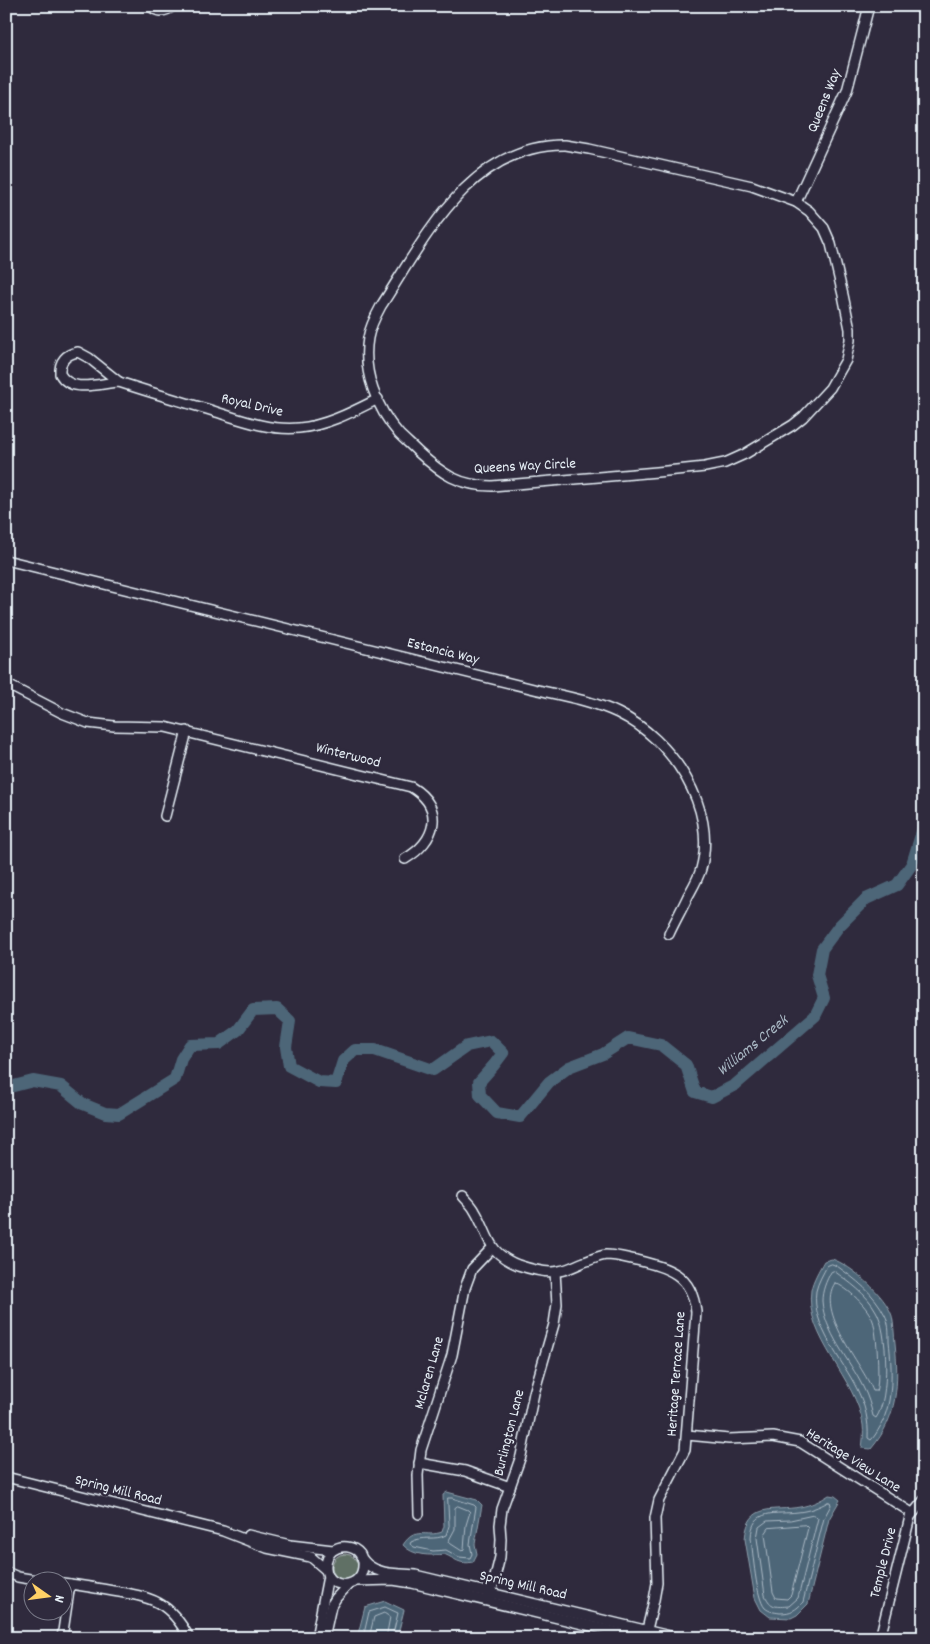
<svg xmlns="http://www.w3.org/2000/svg" width="930" height="1644" font-family="Dekko,sans-serif">
  <style>
    .green { fill: #606f65; stroke: #a4b0ae }
    .water { fill: #4e6678; stroke: #8c9eab }
    .lines { fill: none; stroke-linecap: round; stroke-linejoin: round }
    .shore { stroke: #aab9c5; stroke-width: 1 }
    .river { stroke: #4e6678; stroke-width: 12 }
    .minor-casing { stroke: #e8f1f8; stroke-width: 12 }
    .minor { stroke: #2f2a3d; stroke-width: 9 }
    .labels { text-anchor: middle; dominant-baseline: central; stroke-width: 5; stroke-linejoin: round; paint-order: stroke }
    .street-label { font-size: 15px; fill: #e8f1f8; stroke: #2f2a3d }
    .water-label { font-size: 16px; font-style: italic; fill: #aab9c5; stroke: #2f2a3d }
  </style>
  <rect width="100%" height="100%" fill="#2f2a3d"/>
  <filter id="ink" filterUnits="userSpaceOnUse"><feTurbulence type="fractalNoise" baseFrequency=".02" numOctaves="2"/><feDisplacementMap in="SourceGraphic" scale="10" xChannelSelector="R" yChannelSelector="G"/><feConvolveMatrix kernelMatrix="1 2 1 2 8 2 1 2 1" color-interpolation-filters="sRGB"/></filter>
  <g filter="url(#ink)">
    <circle class="green" cx="345" cy="1567" r="13"/>
    <g class="water">
      <path d="M 832,1259 C 851,1265 886,1296 892,1316 C 894,1324 894,1335 895,1343 C 899,1383 898,1417 871,1449 L 862,1448 C 863,1440 864,1432 863,1425 C 857,1379 804,1337 811,1290 C 813,1280 819,1270 824,1261 Z"/>
      <path d="M 447,1492 L 477,1500 L 482,1505 L 475,1544 L 477,1554 L 473,1562 C 459,1565 456,1559 444,1554 C 430,1556 413,1556 403,1545 C 415,1526 426,1538 442,1532 L 444,1526 L 443,1495 Z"/>
      <path d="M 829,1495 L 835,1496 L 840,1500 L 829,1519 L 808,1604 L 797,1615 L 791,1618 L 770,1617 L 761,1610 L 755,1598 L 745,1539 C 748,1501 774,1512 800,1507 C 811,1505 820,1501 829,1495 Z"/>
      <polygon points="385,1601 404,1610 397,1638 357,1638 365,1607"/>
    </g>
    <g class="lines">
      <g class="shore">
        <path d="M 832,1264 L 837,1266 C 856,1280 874,1293 885,1315 C 889,1322 889,1333 889,1341 C 892,1370 894,1400 880,1427 C 877,1432 875,1436 871,1440 L 868,1438 C 869,1421 865,1405 857,1389 C 843,1360 811,1326 816,1291 C 818,1282 823,1274 827,1266 Z"/>
        <path d="M 834,1271 C 849,1282 867,1294 876,1311 C 888,1330 890,1399 876,1418 L 873,1416 C 871,1407 868,1396 863,1387 C 850,1360 824,1332 822,1301 C 822,1291 826,1281 831,1272 Z"/>
        <path d="M 835,1283 C 847,1287 869,1308 873,1321 C 877,1331 880,1383 876,1391 L 873,1391 C 862,1363 815,1312 835,1283 Z"/>
        <path d="M 448,1498 L 452,1498 L 474,1505 L 476,1507 L 470,1544 L 472,1554 L 470,1558 L 459,1557 L 446,1550 L 433,1551 L 414,1547 L 410,1544 L 411,1542 C 424,1535 435,1541 446,1535 L 449,1526 Z"/>
        <path d="M 828,1502 L 830,1502 L 831,1505 L 824,1518 L 803,1602 C 796,1610 791,1613 780,1613 C 774,1612 770,1612 765,1608 C 756,1598 753,1553 751,1538 C 752,1507 776,1515 798,1512 C 809,1511 819,1507 828,1502 Z"/>
        <polygon points="458,1506 468,1510 470,1512 466,1525 464,1549 462,1551 448,1542 455,1529 455,1508"/>
        <path d="M 815,1515 L 818,1518 L 798,1598 L 789,1606 C 776,1607 771,1608 765,1595 L 757,1538 L 759,1527 L 767,1521 L 790,1520 Z"/>
        <polygon points="805,1525 808,1528 791,1595 787,1599 776,1598 773,1592 765,1534 769,1528"/>
        <polyline points="363,1638 369,1612 385,1607 398,1613 392,1638"/>
        <polyline points="369,1638 374,1617 384,1613 390,1617 386,1638"/>
      </g>
      <polyline class="river" points="6,1088 33,1081 61,1086 83,1104 105,1113 119,1114 175,1079 181,1059 190,1045 219,1044 238,1030 253,1010 277,1009 290,1021 286,1047 289,1066 319,1082 336,1083 343,1061 355,1050 375,1050 433,1070 467,1046 491,1041 503,1053 494,1065 479,1082 480,1095 497,1113 520,1117 549,1082 569,1067 603,1054 628,1038 661,1045 686,1065 695,1092 712,1097 735,1085 815,1016 824,998 817,975 822,949 839,926 866,899 897,885 912,864 924,825"/>
      <g class="minor-casing">
        <g id="minor">
          <path d="M 151,6 C 157,13 166,12 173,6"/>
          <path d="M 565,145 L 589,149 L 752,186 L 796,202 L 809,211 L 824,228 L 831,244 L 843,295 L 850,329 L 850,340 L 846,360 L 830,388 L 803,417 L 793,425 L 745,454 L 725,463 L 705,467 L 657,472 L 492,486 C 459,486 442,474 418,452 C 412,446 405,440 399,434 C 377,409 362,372 368,338 C 370,327 375,317 381,306 C 425,238 471,144 565,145 Z"/>
          <polyline points="796,202 847,91 869,6"/>
          <path d="M 78,352 L 89,358 L 119,382 C 100,383 71,394 60,374 C 59,361 66,354 78,352 Z"/>
          <path d="M 119,382 C 149,392 180,401 210,410 C 239,419 269,431 299,428 C 326,426 354,411 378,399"/>
          <path d="M 6,560 L 538,690 C 564,696 593,701 618,713 C 672,739 718,808 701,869 C 698,879 693,887 688,896 C 682,909 675,921 669,934"/>
          <path d="M 6,684 L 62,713 L 88,723 L 114,726 L 165,727 L 411,787 C 446,808 436,841 405,859"/>
          <polyline points="165,816 187,731"/>
          <path d="M 463,1196 C 467,1201 472,1205 475,1211 C 490,1236 486,1252 518,1265 C 530,1269 547,1274 559,1271 C 568,1270 576,1265 584,1262 C 591,1260 598,1256 606,1255 C 616,1255 626,1258 636,1260 C 669,1268 692,1274 696,1312 L 685,1450 L 659,1500 L 655,1518 L 657,1583 L 654,1600 L 645,1638"/>
          <polyline points="687,1435 729,1439 773,1437 800,1442 912,1513"/>
          <polyline points="419,1463 465,1471 510,1487"/>
          <polyline points="6,1477 223,1531 267,1548 311,1557 326,1570"/>
          <polyline points="419,1514 418,1475 421,1450 452,1355 465,1288 472,1269 492,1248"/>
          <polyline points="248,1535 290,1545 333,1550"/>
          <path d="M 363,1561 C 366,1592 324,1591 326,1565 C 326,1560 329,1554 332,1551 C 341,1544 354,1546 360,1554 C 361,1557 362,1559 364,1561 C 367,1565 375,1570 380,1571 C 391,1575 403,1573 415,1575 L 678,1638"/>
          <polyline points="6,1572 18,1577 48,1582"/>
          <polyline points="356,1581 393,1580 412,1583 641,1638"/>
          <path d="M 62,1583 C 79,1585 96,1588 113,1591 C 151,1597 170,1601 189,1638"/>
          <polyline points="489,1601 500,1557 501,1539 500,1525 502,1509 521,1456 534,1393 554,1324 557,1304 555,1272"/>
          <polyline points="62,1638 70,1584"/>
          <polyline points="316,1638 328,1576"/>
          <polyline points="324,1638 331,1606 336,1598 348,1585"/>
          <polyline points="880,1638 910,1517 924,1500"/>
        </g>
      </g>
      <use href="#minor" class="minor"/>
    </g>
  </g>
  <g class="labels">
    <g class="street-label">
      <text transform="translate(825 101) rotate(-68)">Queens Way</text>
      <text transform="translate(252 406) rotate(13)">Royal Drive</text>
      <text transform="translate(525 467) rotate(-3)">Queens Way Circle</text>
      <text transform="translate(443 652) rotate(14)">Estancia Way</text>
      <text transform="translate(348 756) rotate(14)">Winterwood</text>
      <text transform="translate(430 1373) rotate(-74)">Mclaren Lane</text>
      <text transform="translate(677 1374) rotate(-86)">Heritage Terrace Lane</text>
      <text transform="translate(510 1433) rotate(-76)">Burlington Lane</text>
      <text transform="translate(853 1461) rotate(32)">Heritage View Lane</text>
      <text transform="translate(118 1491) rotate(14)">Spring Mill Road</text>
      <text transform="translate(884 1563) rotate(-76)">Temple Drive</text>
      <text transform="translate(523 1586) rotate(13)">Spring Mill Road</text>
    </g>
    <g class="water-label">
      <text transform="translate(753 1046) rotate(-39)">Williams Creek</text>
    </g>
  </g>
  <rect width="930" height="1644" fill="none" stroke="#2f2a3d" stroke-width="25"/>
  <rect x="12" y="12" width="905" height="1619" fill="none" stroke="#e8f1f8" stroke-width="2" filter="url(#ink)"/>
  <g transform="translate(48 1596) rotate(104)"><circle r="24" fill="#2f2a3d" stroke="#797a88"/>
  <path d="M0-4L9 19L0 12L-9 19Z" fill="#ffd166"/>
  <text y="-8" font-size="14" font-weight="bold" text-anchor="middle" fill="#e8f1f8">N</text>
  </g>
</svg>
